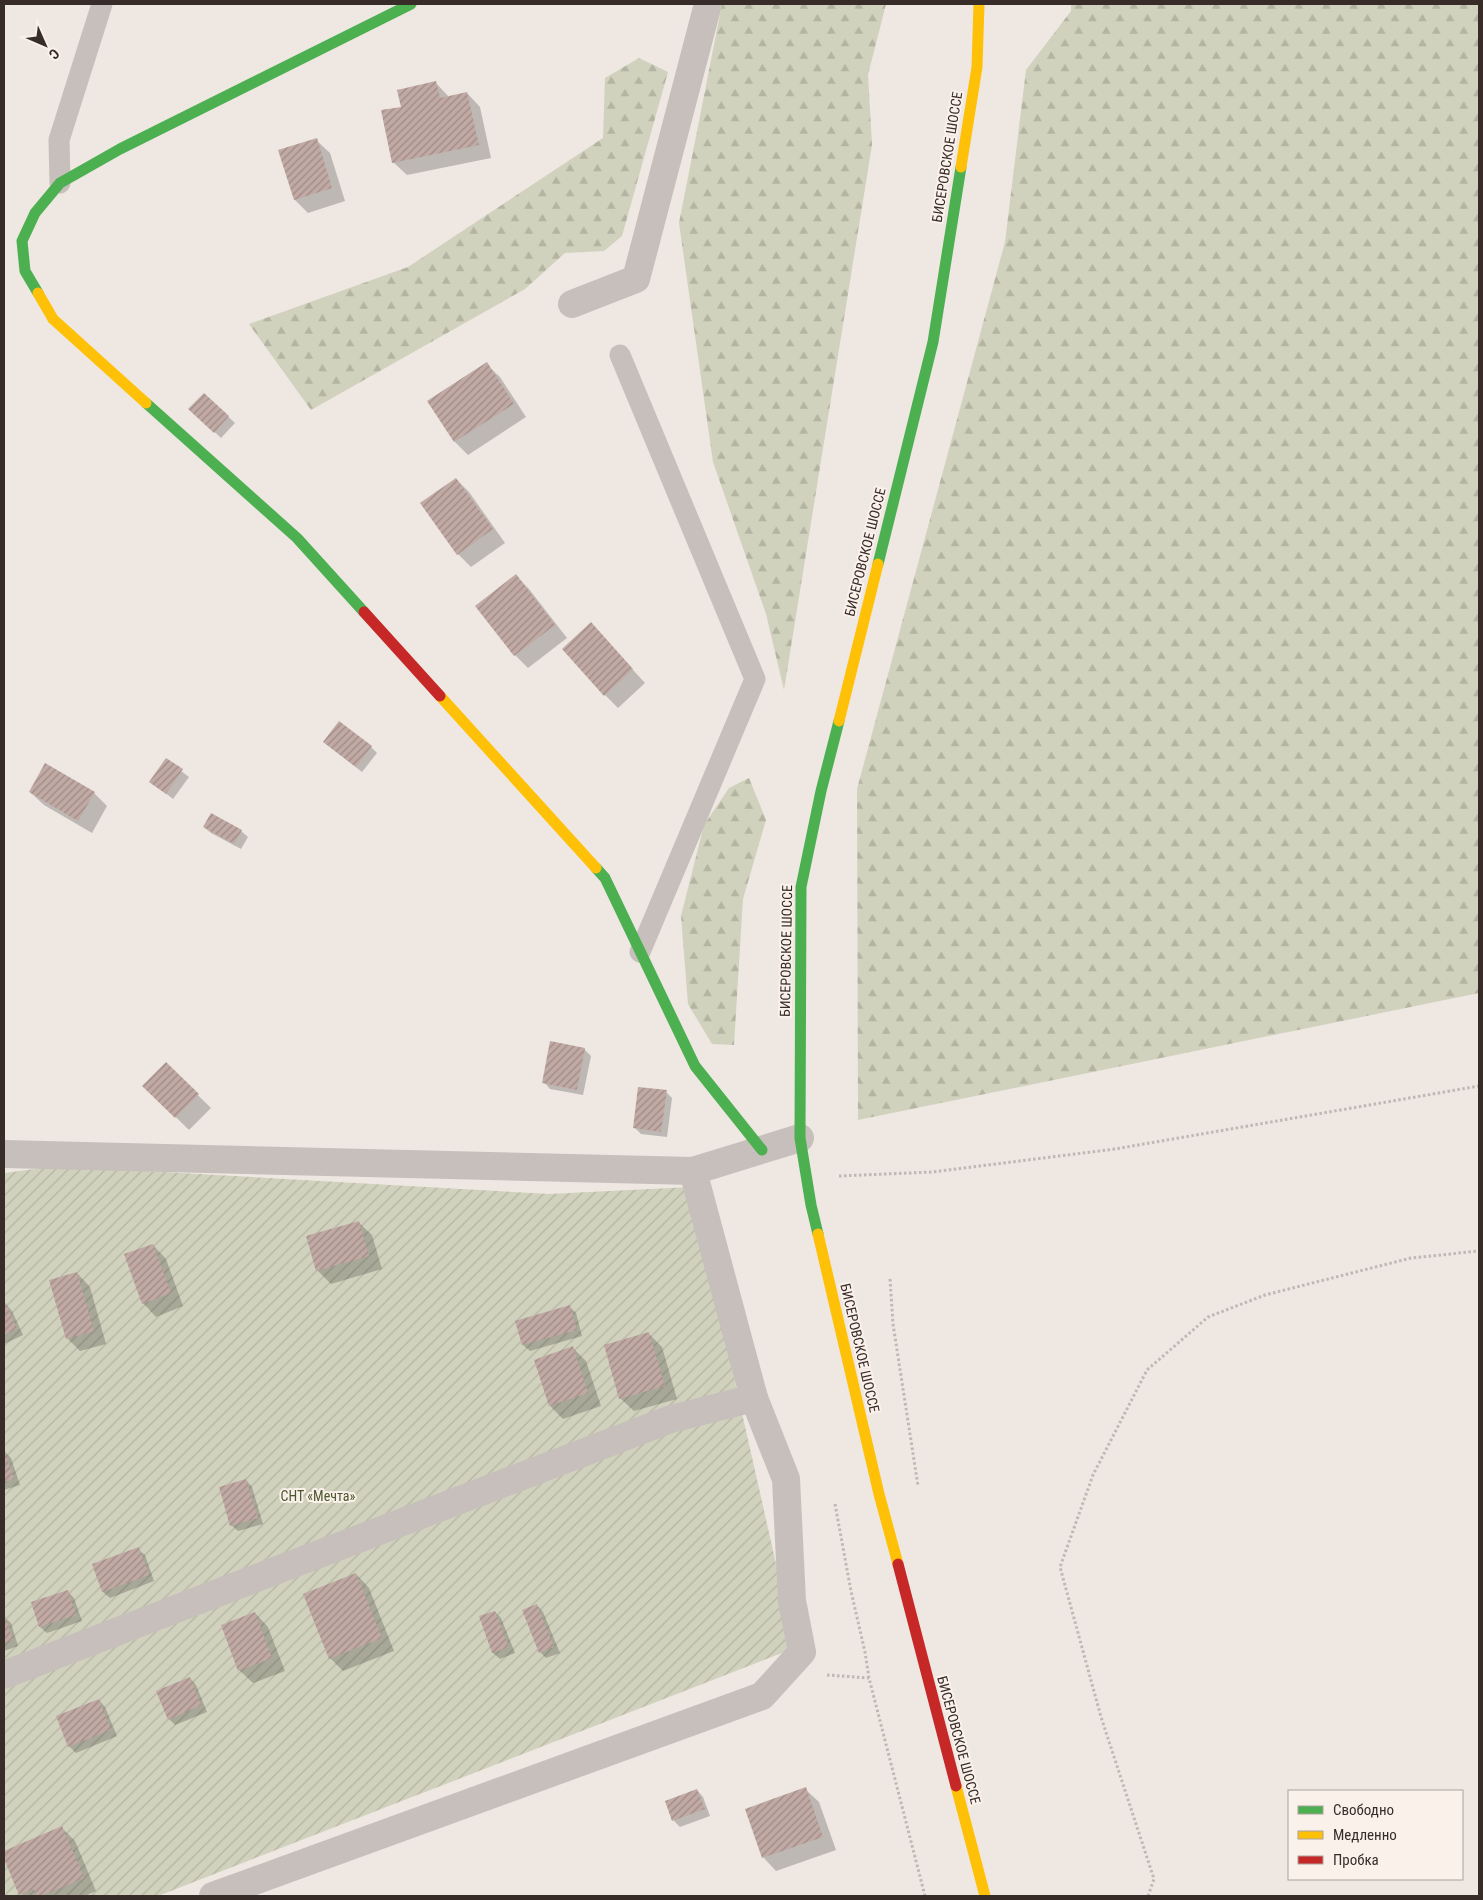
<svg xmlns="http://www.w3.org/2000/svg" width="1483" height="1900" font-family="'Roboto Condensed',sans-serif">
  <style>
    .forest { fill: url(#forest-firs) }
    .garden { fill: url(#garden-furrows) }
    .shadow { fill: #0003 }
    .building { fill: url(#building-hatch) }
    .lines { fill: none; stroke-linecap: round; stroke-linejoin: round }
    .path { stroke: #bfb8b4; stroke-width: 3; stroke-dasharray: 2.5 2.5; stroke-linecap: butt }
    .lane { stroke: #c7bfbb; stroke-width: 21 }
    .street { stroke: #c7bfbb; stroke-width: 28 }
    .fast { stroke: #4caf50; stroke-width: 11 }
    .slow { stroke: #ffc107; stroke-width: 11 }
    .jam { stroke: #c62828; stroke-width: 11 }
    .labels { text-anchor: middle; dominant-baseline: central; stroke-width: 4; stroke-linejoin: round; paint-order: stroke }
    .street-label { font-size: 14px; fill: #382c29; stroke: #faf1ea }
    .park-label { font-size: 14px; fill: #4b562d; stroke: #faf1ea }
  </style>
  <defs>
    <pattern id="forest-firs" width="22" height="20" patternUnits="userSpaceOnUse" patternTransform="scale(1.25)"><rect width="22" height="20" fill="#d1d2bd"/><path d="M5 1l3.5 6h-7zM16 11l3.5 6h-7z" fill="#b4b4a2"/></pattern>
    <pattern id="garden-furrows" width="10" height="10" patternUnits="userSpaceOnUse" patternTransform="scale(1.25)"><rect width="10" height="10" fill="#d1d2bd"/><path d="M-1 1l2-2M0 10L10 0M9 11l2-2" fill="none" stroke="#b4b4a2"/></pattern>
    <pattern id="building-hatch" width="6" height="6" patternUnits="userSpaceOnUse" patternTransform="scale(1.25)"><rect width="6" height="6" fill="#c1a9a4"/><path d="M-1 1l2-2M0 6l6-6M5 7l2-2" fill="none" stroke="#9e8a86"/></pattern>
  </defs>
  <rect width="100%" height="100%" fill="#eee7e2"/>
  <g class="forest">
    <polygon points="722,4 886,4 868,75 872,145 784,690 766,614 713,462 679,223"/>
    <polygon points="1071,4 1479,4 1479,993 858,1120 857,789 1005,242 1026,70 1071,11"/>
    <polygon points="639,58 668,72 622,236 604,251 565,253 525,289 311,410 249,324 408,267 603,138 605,78"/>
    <polygon points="749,778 766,820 743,899 734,1045 712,1044 688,1004 681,916 704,825 729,788"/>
  </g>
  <polygon class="garden" points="58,1166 549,1194 691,1187 795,1648 158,1896 4,1896 4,1173"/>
  <g class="shadow">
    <polygon points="436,83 449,97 467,93 480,107 491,158 407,175 393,162 402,108"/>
    <polygon points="316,140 330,153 345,201 308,213 295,200 280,151"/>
    <polygon points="486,364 500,377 526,417 468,455 455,442 428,401"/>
    <polygon points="204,394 235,423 221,438 190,409"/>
    <polygon points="456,479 469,492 505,543 471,567 458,554"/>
    <polygon points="516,576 529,589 567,638 528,668 515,655"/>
    <polygon points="591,624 645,683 618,708 605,695"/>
    <polygon points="371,747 377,753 362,772 331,748"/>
    <polygon points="167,760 189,777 173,799 151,782"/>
    <polygon points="30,792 94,793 107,806 92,833 44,805"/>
    <polygon points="204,827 241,831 248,837 241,849 211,833"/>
    <polygon points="584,1049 591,1056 583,1095 550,1089 544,1082"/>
    <polygon points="166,1064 211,1108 189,1130 144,1086"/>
    <polygon points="666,1092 672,1098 667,1137 641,1134 635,1128"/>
    <polygon points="358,1222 372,1235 382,1269 331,1284 317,1270"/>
    <polygon points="153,1245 166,1259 183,1306 156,1317 143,1303"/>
    <polygon points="77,1273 90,1287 106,1344 80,1351 67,1338"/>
    <polygon points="6,1304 12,1311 23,1335 4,1344 4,1305"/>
    <polygon points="570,1307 576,1313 582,1336 530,1351 523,1345 517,1322"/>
    <polygon points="649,1334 662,1347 677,1399 634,1411 620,1398"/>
    <polygon points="573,1348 586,1361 601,1406 563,1419 550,1406"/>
    <polygon points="4,1451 11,1458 20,1485 4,1490"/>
    <polygon points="246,1480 252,1487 263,1524 238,1531 231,1525"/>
    <polygon points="138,1549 145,1555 154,1581 110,1598 103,1592 93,1565"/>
    <polygon points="356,1574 369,1588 394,1651 343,1671 330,1658"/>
    <polygon points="67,1591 74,1598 82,1621 47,1633 40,1627 32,1603"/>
    <polygon points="537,1605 543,1612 560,1653 546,1658 540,1652"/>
    <polygon points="495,1612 501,1618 515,1653 500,1659 493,1653 481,1617"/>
    <polygon points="255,1613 268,1627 285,1671 253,1683 239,1670"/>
    <polygon points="4,1617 11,1623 18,1646 4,1651"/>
    <polygon points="190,1678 196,1685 207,1712 175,1725 169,1719"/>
    <polygon points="99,1700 105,1707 117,1736 76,1753 69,1746"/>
    <polygon points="805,1789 819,1802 836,1850 776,1871 763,1857"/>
    <polygon points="697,1790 703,1797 710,1816 680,1827 674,1821 666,1802"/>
    <polygon points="62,1828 75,1841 96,1891 85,1896 22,1896 4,1856 4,1852"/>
  </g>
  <g class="building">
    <polygon points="436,81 440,98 467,92 479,145 392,163 381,110 401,107 397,90"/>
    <polygon points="317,138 332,188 294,200 278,150"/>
    <polygon points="487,362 514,404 454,442 427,401"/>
    <polygon points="204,393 229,416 214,433 188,409"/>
    <polygon points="456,478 493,529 457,555 420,503"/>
    <polygon points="516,574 555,625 514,656 475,606"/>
    <polygon points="591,622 633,669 604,696 562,649"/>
    <polygon points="339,721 372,746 356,767 323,742"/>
    <polygon points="166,758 183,769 166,794 149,782"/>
    <polygon points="45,763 95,792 78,821 29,792"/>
    <polygon points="211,813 242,830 234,844 203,827"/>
    <polygon points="550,1041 585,1048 577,1090 542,1083"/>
    <polygon points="166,1062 199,1094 175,1118 142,1086"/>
    <polygon points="638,1087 667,1090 661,1132 633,1128"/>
    <polygon points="359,1221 369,1256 316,1271 306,1236"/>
    <polygon points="153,1244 171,1293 142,1304 124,1254"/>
    <polygon points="77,1272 94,1331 66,1339 49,1280"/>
    <polygon points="6,1303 17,1329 4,1335 4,1304"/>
    <polygon points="570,1305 577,1330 522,1345 515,1321"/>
    <polygon points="649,1332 665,1386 619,1399 604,1345"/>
    <polygon points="573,1346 588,1393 549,1406 534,1360"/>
    <polygon points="4,1448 14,1479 4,1482"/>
    <polygon points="246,1479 258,1518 230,1526 219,1487"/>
    <polygon points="139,1547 149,1575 102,1592 92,1564"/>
    <polygon points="356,1573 382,1638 329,1659 303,1594"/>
    <polygon points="68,1590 76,1615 39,1627 31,1602"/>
    <polygon points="537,1604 554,1647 539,1653 522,1610"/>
    <polygon points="495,1611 509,1647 492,1653 479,1616"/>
    <polygon points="255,1612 272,1658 238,1671 221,1625"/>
    <polygon points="4,1613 13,1640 4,1643"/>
    <polygon points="190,1677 201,1705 168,1720 156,1691"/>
    <polygon points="99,1699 111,1730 68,1747 56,1716"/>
    <polygon points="806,1787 823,1837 762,1858 745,1809"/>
    <polygon points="697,1789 705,1809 672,1821 665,1801"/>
    <polygon points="62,1826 84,1878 41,1896 37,1896 34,1889 19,1895 4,1859 4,1851"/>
  </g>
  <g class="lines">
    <g class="path">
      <polyline points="839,1176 932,1172 1115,1149 1479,1086"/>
      <polyline points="890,1279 893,1324 918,1486"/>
      <polyline points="835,1504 851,1591 865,1652 869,1678 925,1896"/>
      <polyline points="827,1675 869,1678"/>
      <polyline points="1148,1896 1154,1879 1101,1717 1060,1567 1093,1475 1147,1370 1208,1317 1265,1295 1411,1258 1479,1251"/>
    </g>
    <g class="lane">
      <polyline points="60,183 59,140 102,4"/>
      <polyline points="620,355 755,679 640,952"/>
    </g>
    <g class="street">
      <polyline points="572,304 636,279 708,4"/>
      <polyline points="4,1154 693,1171"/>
      <polyline points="4,1675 671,1419 754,1398"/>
      <polyline points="213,1896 762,1696 802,1652 792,1601 786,1479 754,1398 693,1171 800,1138"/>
    </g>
    <g class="fast">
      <polyline points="38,293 25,271 22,241 35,213 60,183 120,149 411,4"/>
      <polyline points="146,403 297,538 364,612"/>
      <polyline points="878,564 933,342 961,167"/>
      <polyline points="596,868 605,878 695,1066 762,1150"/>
      <polyline points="818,1234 811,1205 800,1138 801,887 821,791 839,721"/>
    </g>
    <g class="slow">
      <polyline points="961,167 977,67 979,4"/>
      <polyline points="38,293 53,319 146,403"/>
      <polyline points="440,696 596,868"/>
      <polyline points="839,721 878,564"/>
      <polyline points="818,1234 879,1494 898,1564"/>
      <polyline points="956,1786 985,1896"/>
    </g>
    <g class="jam">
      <polyline points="364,612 440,696"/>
      <polyline points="898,1564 956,1786"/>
    </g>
  </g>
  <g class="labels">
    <g class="street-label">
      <text transform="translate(947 157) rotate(-81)">БИСЕРОВСКОЕ ШОССЕ</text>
      <text transform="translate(865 552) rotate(-76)">БИСЕРОВСКОЕ ШОССЕ</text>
      <text transform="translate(786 951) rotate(-89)">БИСЕРОВСКОЕ ШОССЕ</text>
      <text transform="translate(860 1348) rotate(77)">БИСЕРОВСКОЕ ШОССЕ</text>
      <text transform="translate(959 1740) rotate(75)">БИСЕРОВСКОЕ ШОССЕ</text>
    </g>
    <g class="park-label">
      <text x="318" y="1496">СНТ «Мечта»</text>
    </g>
  </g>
  <rect width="1483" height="1900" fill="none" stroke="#382c29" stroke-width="10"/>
  <rect x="1288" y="1790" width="175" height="90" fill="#faf1ea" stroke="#aca29d"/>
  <rect x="1298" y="1806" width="25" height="8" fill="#4caf50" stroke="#aca29d"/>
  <text x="1333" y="1815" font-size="15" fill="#382c29">Свободно</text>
  <rect x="1298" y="1831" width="25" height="8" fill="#ffc107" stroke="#aca29d"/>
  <text x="1333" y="1840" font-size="15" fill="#382c29">Медленно</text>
  <rect x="1298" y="1856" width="25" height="8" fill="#c62828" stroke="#aca29d"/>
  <text x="1333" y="1865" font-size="15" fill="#382c29">Пробка</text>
  <g transform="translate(45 45) rotate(135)" stroke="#faf1ea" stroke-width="4" paint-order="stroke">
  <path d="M0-4L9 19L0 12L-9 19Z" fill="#382c29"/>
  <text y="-8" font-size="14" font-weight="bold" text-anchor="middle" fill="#382c29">С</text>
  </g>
</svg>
